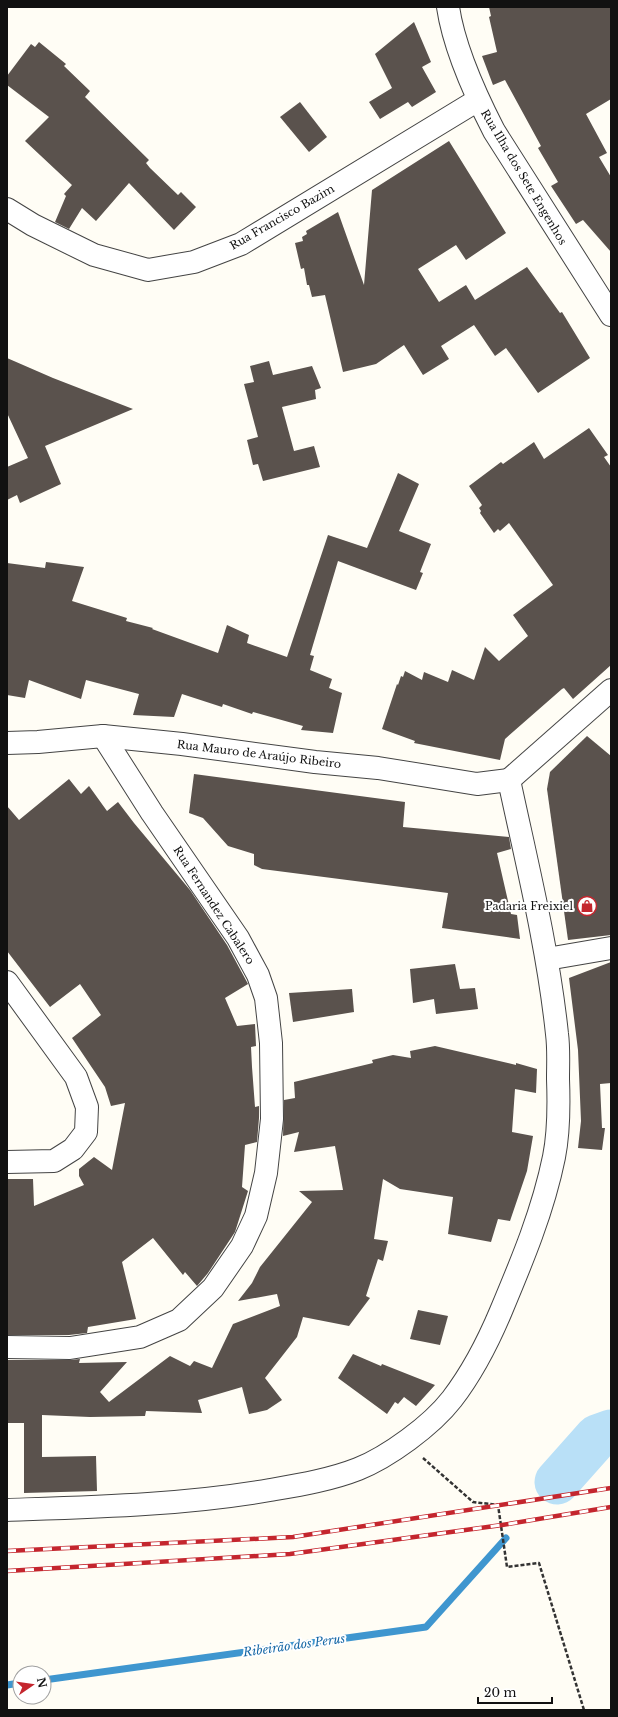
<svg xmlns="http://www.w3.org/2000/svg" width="618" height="1717" font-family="'Libre Baskerville',serif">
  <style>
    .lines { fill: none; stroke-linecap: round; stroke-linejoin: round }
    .stream { stroke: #3f96cf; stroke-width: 7 }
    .river { stroke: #b9e0f7; stroke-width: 45 }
    .building { fill: #5a524d }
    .street-casing { stroke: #444; stroke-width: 24 }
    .path { stroke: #333; stroke-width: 2.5; stroke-dasharray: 4 2; stroke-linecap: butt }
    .street { stroke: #fff; stroke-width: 22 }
    .rail-casing { stroke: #c4262e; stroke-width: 4.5 }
    .rail { stroke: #fff; stroke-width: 3; stroke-dasharray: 9; stroke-linecap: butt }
    .labels { text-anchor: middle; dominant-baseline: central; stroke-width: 4; stroke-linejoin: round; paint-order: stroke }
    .street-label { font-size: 11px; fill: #111; stroke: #fff }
    .poi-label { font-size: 11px; fill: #111; stroke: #fff; text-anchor: end }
    .water-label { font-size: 12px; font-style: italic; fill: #1768a6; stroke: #fff }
  </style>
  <rect width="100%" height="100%" fill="#fffdf5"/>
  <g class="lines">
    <g class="stream">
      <polyline points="44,1680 426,1627 506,1538"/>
      <polyline points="7,1685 20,1683"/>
    </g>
    <polyline class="river" points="557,1482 597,1437 611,1432"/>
  </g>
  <g class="building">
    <polygon points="489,7 611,7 611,99 586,114 607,153 599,157 611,177 611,252 583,220 576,224 551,186 558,182 538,148 541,146 505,80 493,85 482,56 497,52 489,17 491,16"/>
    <polygon points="414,22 431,62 422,67 436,92 412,107 408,102 380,119 369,102 392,88 375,54"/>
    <polygon points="39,42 66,64 64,66 90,91 85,97 149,160 146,163 150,168 178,195 181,192 196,207 174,230 129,183 96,221 82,208 69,229 55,222 66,196 64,194 72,185 25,141 49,117 7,85 7,76 31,44 35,47"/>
    <polygon points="300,102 327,137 309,152 280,117"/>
    <polygon points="449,141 506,233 466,260 456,245 418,269 439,302 466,285 475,300 527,267 560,313 562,312 590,358 538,393 506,348 495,356 474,325 441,346 449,359 423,375 404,345 376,364 343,372 325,295 312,297 309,285 307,285 304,268 301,269 295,243 303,241 302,237 307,234 306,231 338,212 364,285 372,190"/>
    <polygon points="7,358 53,378 133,409 45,446 61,484 20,503 17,495 7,500 7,467 28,458 7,413"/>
    <polygon points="269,361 273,375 312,366 321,388 315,390 316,399 282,407 294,451 314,446 320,467 263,481 258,464 253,465 247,440 258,437 244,384 254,382 250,366"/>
    <polygon points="589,428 608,455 604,457 611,467 611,665 573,699 564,688 562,689 505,739 500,760 414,743 415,741 382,729 397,684 398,685 401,676 403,677 405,671 422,680 424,672 448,682 452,670 474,680 485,647 499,661 528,636 513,615 553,585 509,523 500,531 498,529 494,533 480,513 481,511 479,508 482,505 469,486 501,462 503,464 534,442 544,459"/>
    <polygon points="398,473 419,484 399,531 431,544 420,572 423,573 416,590 338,561 310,655 314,656 310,670 332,679 329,688 342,693 333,733 301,730 303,726 253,712 252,714 223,704 222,707 182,694 174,717 133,715 139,694 86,680 81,699 29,680 25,698 7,695 7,563 45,568 46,562 84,567 72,601 127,618 126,621 153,628 152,629 218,653 227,625 249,635 247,643 287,657 328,535 367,548"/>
    <polygon points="587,736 611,756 611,935 568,940 547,789 550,772"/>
    <polygon points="194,774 405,802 403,827 509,837 511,849 497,853 511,914 517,915 520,939 442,928 448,893 262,869 254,865 254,854 228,846 203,818 189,813"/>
    <polygon points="69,779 81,794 89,786 107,811 118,802 134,823 190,890 227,945 248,984 225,998 237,1026 255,1024 256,1046 251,1047 252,1067 255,1107 259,1106 259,1118 257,1142 245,1145 242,1187 248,1191 235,1232 208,1273 197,1286 185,1272 183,1275 153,1238 122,1262 136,1319 88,1327 87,1333 69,1335 7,1335 7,1179 33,1179 34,1206 84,1185 79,1176 79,1169 94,1157 112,1170 125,1103 111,1106 105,1087 72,1038 101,1015 80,984 50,1007 7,951 7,806 19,820"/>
    <polygon points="611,962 611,1083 600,1084 602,1128 605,1128 602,1150 578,1148 581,1121 578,1050 569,978"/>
    <polygon points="455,964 460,989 475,988 478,1009 436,1014 434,999 413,1003 410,969"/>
    <polygon points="352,989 354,1012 293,1022 289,993"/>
    <polygon points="435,1046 516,1065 516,1063 537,1069 536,1093 515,1089 512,1132 533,1136 527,1171 510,1221 498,1219 491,1242 448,1234 453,1197 400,1189 383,1179 374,1239 388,1241 383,1261 378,1259 366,1296 370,1298 349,1326 303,1317 297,1337 265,1378 282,1400 267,1410 249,1414 242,1387 198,1400 202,1413 146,1411 145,1416 90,1417 42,1415 42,1457 96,1456 97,1491 24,1493 24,1423 7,1423 7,1360 70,1360 80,1359 79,1363 127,1362 100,1392 109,1402 170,1356 190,1366 194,1361 212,1368 233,1324 280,1306 277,1294 238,1301 252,1283 260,1267 312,1202 299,1191 343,1190 335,1146 294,1152 299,1132 283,1136 284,1100 295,1098 294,1082 373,1063 372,1060 393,1055 411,1058 410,1051"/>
    <polygon points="418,1310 448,1316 440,1345 410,1339"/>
    <polygon points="353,1354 381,1366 382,1364 435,1385 416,1406 404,1397 398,1404 395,1402 387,1414 338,1378"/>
  </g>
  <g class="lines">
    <g class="street-casing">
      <g id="street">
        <path d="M 448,7 C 454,48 475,94 494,131 L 611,315"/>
        <polyline points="7,209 33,225 94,255 148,270 194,262 241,244 478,100"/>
        <polyline points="7,743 38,742 103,736 182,744 315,762 378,768 477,784 509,780"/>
        <polyline points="509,780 611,690"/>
        <polyline points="547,959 611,948"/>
        <polyline points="7,982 76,1077 87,1107 86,1132 73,1149 54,1161 7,1162"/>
        <polyline points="7,1347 70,1348 140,1337 179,1320 213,1288 242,1246 256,1216 266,1173 272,1119 271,1043 266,998 258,975 238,938 152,813 103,736"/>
        <path d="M 7,1510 C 95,1507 183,1505 270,1490 C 299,1485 330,1480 358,1469 C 388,1457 431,1426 452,1399 C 472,1373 488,1342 501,1311 C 522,1261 543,1211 554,1157 C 559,1132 559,1105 558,1079 C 558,1064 559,1049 557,1034 C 548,948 527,864 509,780"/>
      </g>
    </g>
    <polyline class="path" points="423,1458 473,1502 498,1505 507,1567 539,1563 584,1710"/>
    <use href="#street" class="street"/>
    <g class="rail-casing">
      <g id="rail">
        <polyline points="7,1551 293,1537 611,1488"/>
        <polyline points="7,1571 290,1554 502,1525 611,1507"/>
      </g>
    </g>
    <use href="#rail" class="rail"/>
  </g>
  <defs>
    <g id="shop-ring" transform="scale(1)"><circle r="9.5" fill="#fff" stroke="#c4262e" stroke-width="1.5"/><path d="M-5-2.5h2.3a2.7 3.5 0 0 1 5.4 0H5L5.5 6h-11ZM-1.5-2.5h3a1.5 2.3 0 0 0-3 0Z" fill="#c4262e"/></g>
  </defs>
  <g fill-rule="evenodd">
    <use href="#shop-ring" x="587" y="906"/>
  </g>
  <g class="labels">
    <g class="street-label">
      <text transform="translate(524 177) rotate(59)">Rua Ilha dos Sete Engenhos</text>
      <text transform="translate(282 217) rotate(-30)">Rua Francisco Bazim</text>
      <text transform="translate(259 754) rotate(7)">Rua Mauro de Araújo Ribeiro</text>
      <text transform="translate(214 905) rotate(57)">Rua Fernandez Cabalero</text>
    </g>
    <g class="poi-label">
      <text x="573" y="906">Padaria Freixiel</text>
    </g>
    <g class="water-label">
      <text transform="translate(294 1645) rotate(-8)">Ribeirão dos Perus</text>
    </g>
  </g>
  <rect width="618" height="1717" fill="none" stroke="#111111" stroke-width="16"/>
  <g transform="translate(32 1685) rotate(77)"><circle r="19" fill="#ffffff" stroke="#a0a0a0"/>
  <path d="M0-3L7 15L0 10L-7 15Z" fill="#c4262e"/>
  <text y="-6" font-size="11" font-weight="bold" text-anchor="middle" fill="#111111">N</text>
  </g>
  <path d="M478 1697v6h74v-6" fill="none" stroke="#111111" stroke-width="2"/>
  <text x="484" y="1697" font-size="12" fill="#111111" stroke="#ffffff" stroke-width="3" paint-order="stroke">20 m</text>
</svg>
